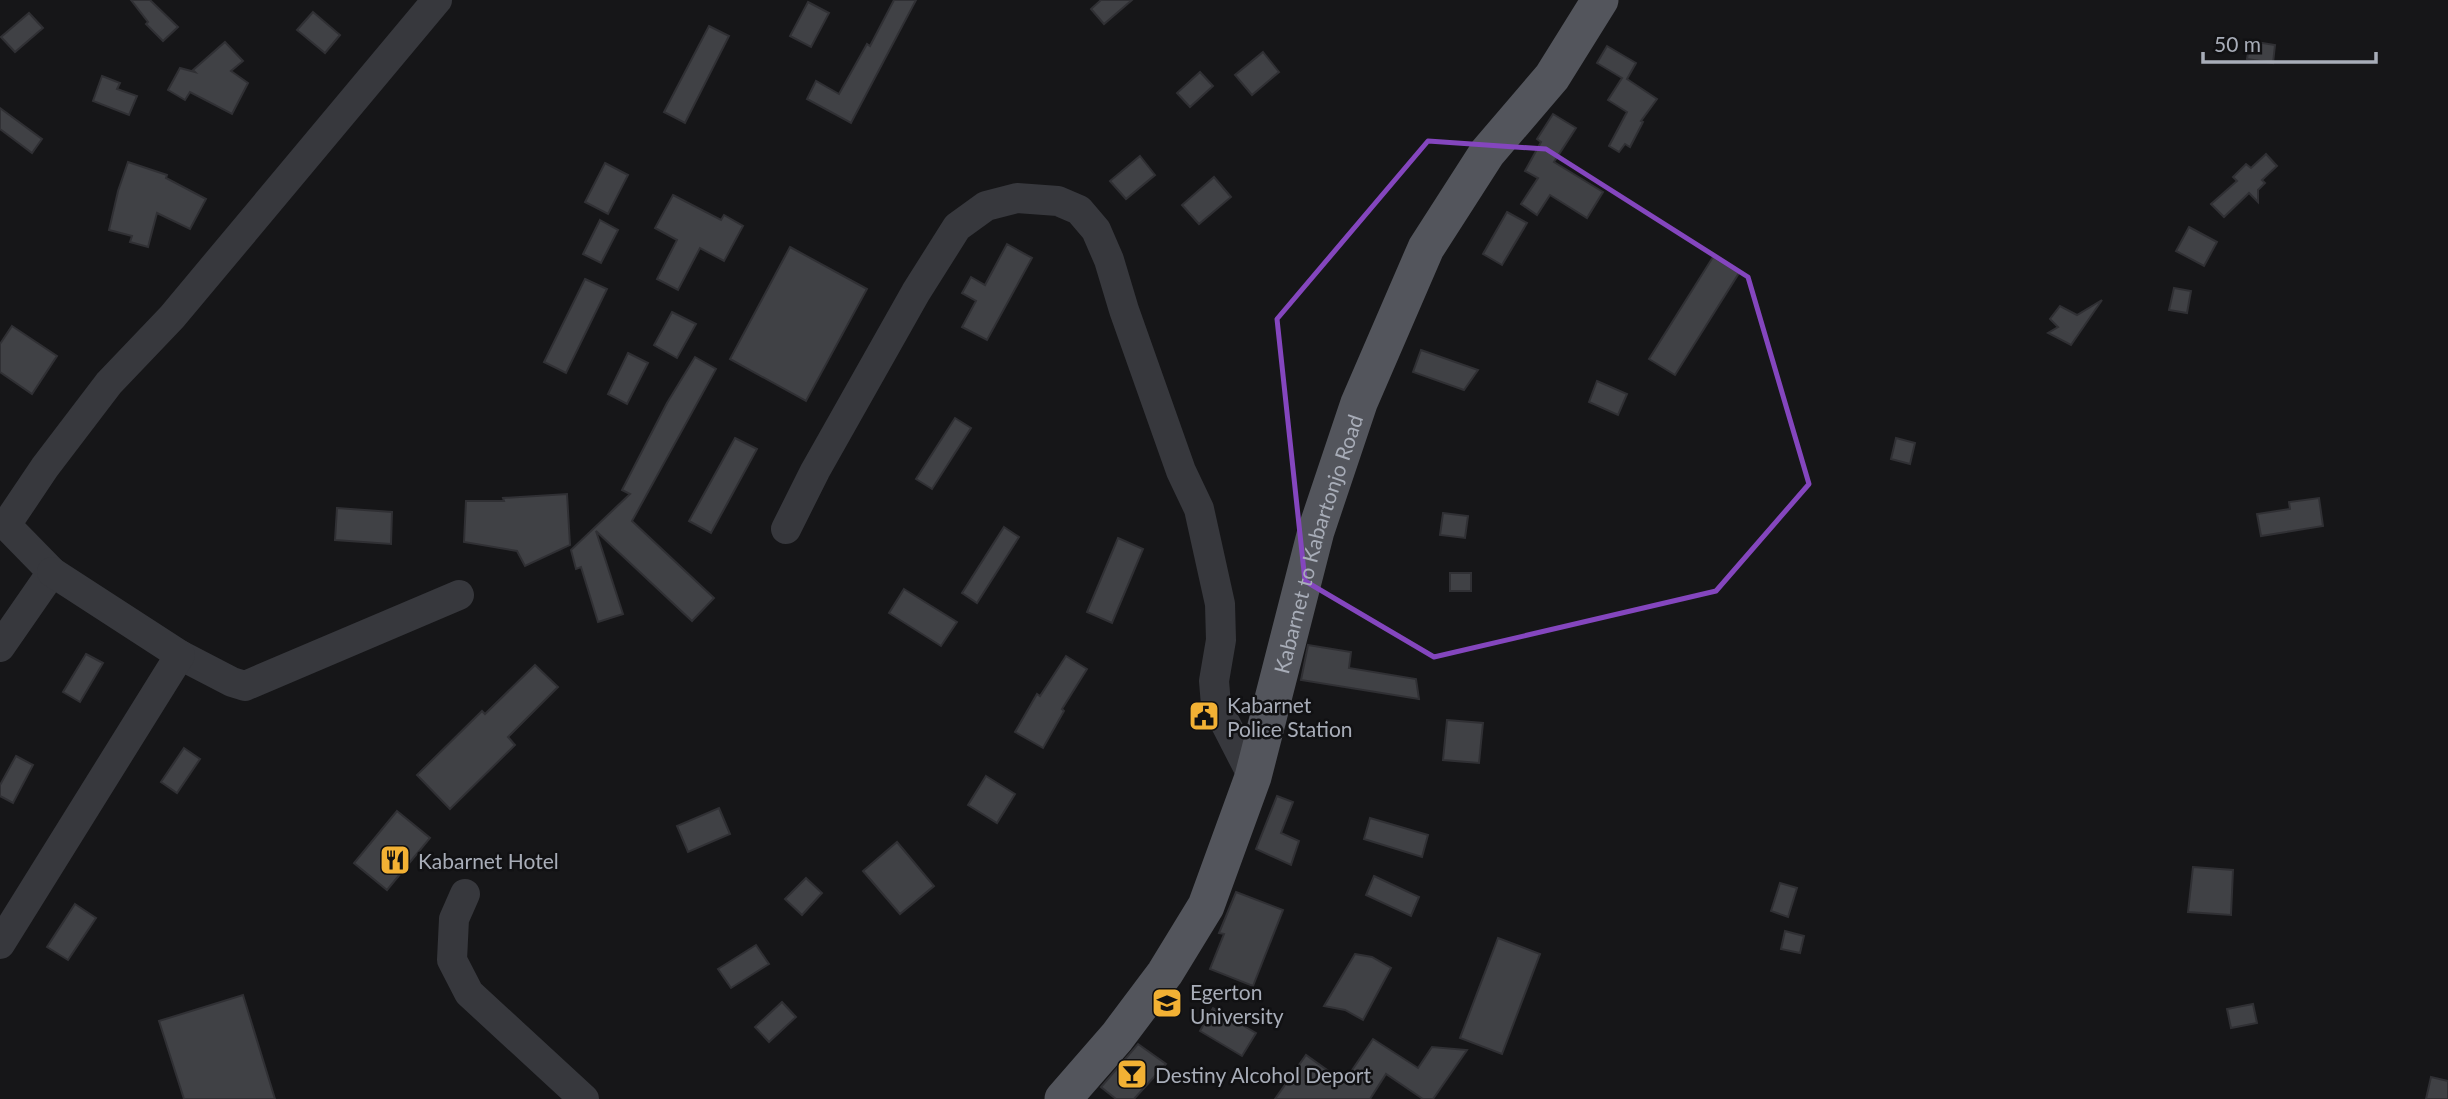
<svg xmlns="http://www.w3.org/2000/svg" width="2448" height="1099" font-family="Lato,sans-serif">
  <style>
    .building { fill: #404145; stroke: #303034; stroke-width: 2 }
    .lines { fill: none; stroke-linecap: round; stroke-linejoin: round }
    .minor { stroke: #37383d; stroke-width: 30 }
    .major { stroke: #53555c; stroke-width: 37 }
    .marked { fill: none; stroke: #8446be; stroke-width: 5; stroke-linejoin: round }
    .labels { text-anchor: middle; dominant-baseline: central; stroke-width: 5; stroke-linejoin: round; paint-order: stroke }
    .street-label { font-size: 21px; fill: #a8adb8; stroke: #111113 }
    .poi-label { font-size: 21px; fill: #a8adb8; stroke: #111113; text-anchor: start }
  </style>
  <rect width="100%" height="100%" fill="#161618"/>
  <g class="building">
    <polygon points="131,0 150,0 178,27 163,41 146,24 148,22"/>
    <polygon points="894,0 916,0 851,123 807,99 816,81 839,94 867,44 870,46"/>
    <polygon points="1101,0 1132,0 1104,24 1091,9"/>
    <polygon points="808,2 829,13 811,47 790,36"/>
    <polygon points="313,12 340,35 325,53 297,30"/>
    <polygon points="29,13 43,28 15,52 1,37"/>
    <polygon points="709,26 729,36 685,123 664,112"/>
    <polygon points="2250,41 2275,45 2273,63 2247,59"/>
    <polygon points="225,42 243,61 231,71 248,83 232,114 190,92 185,100 168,90 180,68 195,72 193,70"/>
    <polygon points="1607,46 1636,63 1627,79 1657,99 1641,121 1643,122 1630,147 1625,144 1619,152 1609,146 1627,112 1608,100 1622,78 1597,63"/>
    <polygon points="1263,52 1279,72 1252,95 1235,75"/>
    <polygon points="1200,72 1213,86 1190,107 1177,93"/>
    <polygon points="102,76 120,83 117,89 137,96 129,115 93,101"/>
    <polygon points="0,108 42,139 32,153 0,129"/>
    <polygon points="1553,114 1576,128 1554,162 1603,192 1587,218 1550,195 1537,215 1521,204 1538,178 1525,171 1541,142 1537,139"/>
    <polygon points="2266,154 2277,166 2262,180 2265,183 2258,190 2258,202 2249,193 2224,217 2211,204 2237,181 2233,177 2246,164 2251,168"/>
    <polygon points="1140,156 1155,175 1126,199 1110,181"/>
    <polygon points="128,162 167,175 166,178 206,199 190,229 157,213 148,247 130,242 132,236 109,230 118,191"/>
    <polygon points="605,163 628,175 608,214 585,202"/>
    <polygon points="1214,177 1231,197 1199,224 1182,205"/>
    <polygon points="673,195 721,220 724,215 743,226 724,261 700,248 678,290 657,279 677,240 655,228"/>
    <polygon points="1507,212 1527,223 1502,265 1483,254"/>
    <polygon points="600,220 618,230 601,263 583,254"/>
    <polygon points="2189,227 2217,242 2204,266 2176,251"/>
    <polygon points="1007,244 1032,258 987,340 962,327 976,301 962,293 971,277 985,285"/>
    <polygon points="790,247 867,289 806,401 730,359"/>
    <polygon points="1713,257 1739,273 1675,375 1649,359"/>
    <polygon points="585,279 607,289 566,373 544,362"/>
    <polygon points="2174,288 2191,291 2187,313 2169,310"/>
    <polygon points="2102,300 2071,345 2048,333 2058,327 2050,319 2060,306 2077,315"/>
    <polygon points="672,312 696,324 677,358 654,345"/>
    <polygon points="12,326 57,356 32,394 0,372 0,344"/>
    <polygon points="1421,350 1478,370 1464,390 1413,372"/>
    <polygon points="628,353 648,363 627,404 608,394"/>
    <polygon points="695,357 716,369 632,521 714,598 692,621 596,531 623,614 598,622 581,567 576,569 571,550 630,494 622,490 667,403"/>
    <polygon points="1597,381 1627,394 1618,415 1589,402"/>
    <polygon points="955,418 971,428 932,489 916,479"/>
    <polygon points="735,438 757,449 711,533 689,521"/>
    <polygon points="1896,438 1915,443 1910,464 1891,459"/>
    <polygon points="567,494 570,545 525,566 517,551 464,542 466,501 504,501 503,498"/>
    <polygon points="2319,498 2323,526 2261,536 2257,514 2290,509 2289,502"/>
    <polygon points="337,508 392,512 391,544 335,540"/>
    <polygon points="1443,513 1468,516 1465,538 1440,535"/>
    <polygon points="1004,527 1019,537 977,603 962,593"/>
    <polygon points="1118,538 1143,549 1112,623 1087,612"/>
    <rect x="1450" y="573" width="21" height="18"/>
    <polygon points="904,589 957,622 941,646 889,613"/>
    <polygon points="1308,645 1351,652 1349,668 1416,679 1419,699 1301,680"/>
    <polygon points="86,654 103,663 80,702 63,692"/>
    <polygon points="1066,656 1087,669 1062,709 1064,711 1043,748 1015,732 1037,694 1040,696"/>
    <polygon points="535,665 558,687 508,737 515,745 450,809 417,775 482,711 485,714"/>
    <polygon points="1447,720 1483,723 1479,763 1443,760"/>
    <polygon points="184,748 200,759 177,793 161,782"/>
    <polygon points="16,756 33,765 13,803 0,796 0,785"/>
    <polygon points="986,776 1015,794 997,823 968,805"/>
    <polygon points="1277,796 1293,802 1281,833 1299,841 1291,865 1256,849"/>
    <polygon points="719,808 730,834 688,852 677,826"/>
    <polygon points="397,811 430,838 387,890 354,863"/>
    <polygon points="1370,818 1428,835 1422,857 1364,839"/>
    <polygon points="897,842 934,886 900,914 863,871"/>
    <polygon points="2193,867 2233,870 2231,915 2188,912"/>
    <polygon points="1374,876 1419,897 1411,916 1366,895"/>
    <polygon points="806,878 822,893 802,915 785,899"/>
    <polygon points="1780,883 1797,888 1788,917 1771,911"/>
    <polygon points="1236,892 1283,910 1253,986 1210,969 1224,934 1219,933"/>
    <polygon points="75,904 96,918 68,960 47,947"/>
    <polygon points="1785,931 1804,936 1800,953 1781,949"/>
    <polygon points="1498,938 1540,954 1502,1054 1460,1038"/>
    <polygon points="756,945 769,964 731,988 718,969"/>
    <polygon points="1355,954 1372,957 1391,968 1363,1020 1345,1010 1324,1006"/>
    <polygon points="243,995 275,1099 184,1099 159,1021"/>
    <polygon points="782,1002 796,1017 769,1042 755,1027"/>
    <polygon points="2253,1004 2257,1023 2231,1028 2227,1009"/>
    <polygon points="1213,1008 1256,1033 1242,1056 1200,1031"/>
    <polygon points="1373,1039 1418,1068 1432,1047 1467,1050 1433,1099 1423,1099 1386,1074 1370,1099 1275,1099 1306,1055 1344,1082"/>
    <polygon points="1138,1044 1166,1064 1134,1099 1116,1099 1101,1087"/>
    <polygon points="2431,1077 2448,1081 2448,1099 2426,1099"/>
  </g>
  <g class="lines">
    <g class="minor">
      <polyline points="786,529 815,471 916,292 957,227 986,206 1017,198 1058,201 1079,210 1096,230 1109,260 1124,310 1181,471 1199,509 1220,604 1221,640 1214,681 1216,705 1253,777"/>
      <polyline points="0,647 52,572 6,525 45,467 109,383 172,317 437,0"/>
      <polyline points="180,655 232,682 245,686 459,595"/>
      <polyline points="465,894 454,919 452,960 469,993 584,1099"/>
      <polyline points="0,944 180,655 52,572"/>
    </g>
    <path class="major" id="s1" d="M 1063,1099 L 1117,1037 L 1165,973 L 1206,906 L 1253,777 L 1316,531 L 1359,403 L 1426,248 L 1487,153 L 1552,77 L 1600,0"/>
  </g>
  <path class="marked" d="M 1428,141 L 1546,149 L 1748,277 L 1809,484 L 1716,591 L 1434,657 L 1305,581 L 1277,319 Z"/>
  <defs>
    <g id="civic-square" transform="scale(1.575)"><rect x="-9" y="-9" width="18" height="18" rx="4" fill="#f2b134" stroke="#111113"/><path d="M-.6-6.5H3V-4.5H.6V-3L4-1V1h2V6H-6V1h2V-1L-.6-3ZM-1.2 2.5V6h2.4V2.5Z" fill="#111"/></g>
    <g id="restaurant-square" transform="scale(1.575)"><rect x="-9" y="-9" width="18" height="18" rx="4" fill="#f2b134" stroke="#111113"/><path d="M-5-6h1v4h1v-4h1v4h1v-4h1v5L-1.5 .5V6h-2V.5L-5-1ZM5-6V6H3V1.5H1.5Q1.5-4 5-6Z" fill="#111"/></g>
    <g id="university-square" transform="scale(1.575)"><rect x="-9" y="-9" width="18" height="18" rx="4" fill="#f2b134" stroke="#111113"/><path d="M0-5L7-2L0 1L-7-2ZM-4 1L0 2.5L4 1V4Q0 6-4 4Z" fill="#111"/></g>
    <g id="bar-square" transform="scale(1.575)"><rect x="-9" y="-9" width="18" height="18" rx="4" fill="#f2b134" stroke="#111113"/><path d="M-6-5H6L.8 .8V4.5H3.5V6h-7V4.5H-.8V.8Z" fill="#111"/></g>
  </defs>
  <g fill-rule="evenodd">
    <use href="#civic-square" x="1204" y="716"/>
    <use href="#restaurant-square" x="395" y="860"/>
    <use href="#university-square" x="1167" y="1003"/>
    <use href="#bar-square" x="1132" y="1074"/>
  </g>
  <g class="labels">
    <g class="street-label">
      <text stroke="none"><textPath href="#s1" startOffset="620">Kabarnet to Kabartonjo Road</textPath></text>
    </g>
    <g class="poi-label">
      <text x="1227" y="704">Kabarnet<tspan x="1227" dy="24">Police Station</tspan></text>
      <text x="418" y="860">Kabarnet Hotel</text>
      <text x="1190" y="991">Egerton<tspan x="1190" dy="24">University</tspan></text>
      <text x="1155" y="1074">Destiny Alcohol Deport</text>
    </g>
  </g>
  <path d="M2203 52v10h173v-10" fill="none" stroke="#a8adb8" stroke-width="3.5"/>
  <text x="2214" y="52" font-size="21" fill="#a8adb8" stroke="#111113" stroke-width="5" paint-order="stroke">50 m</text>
</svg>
